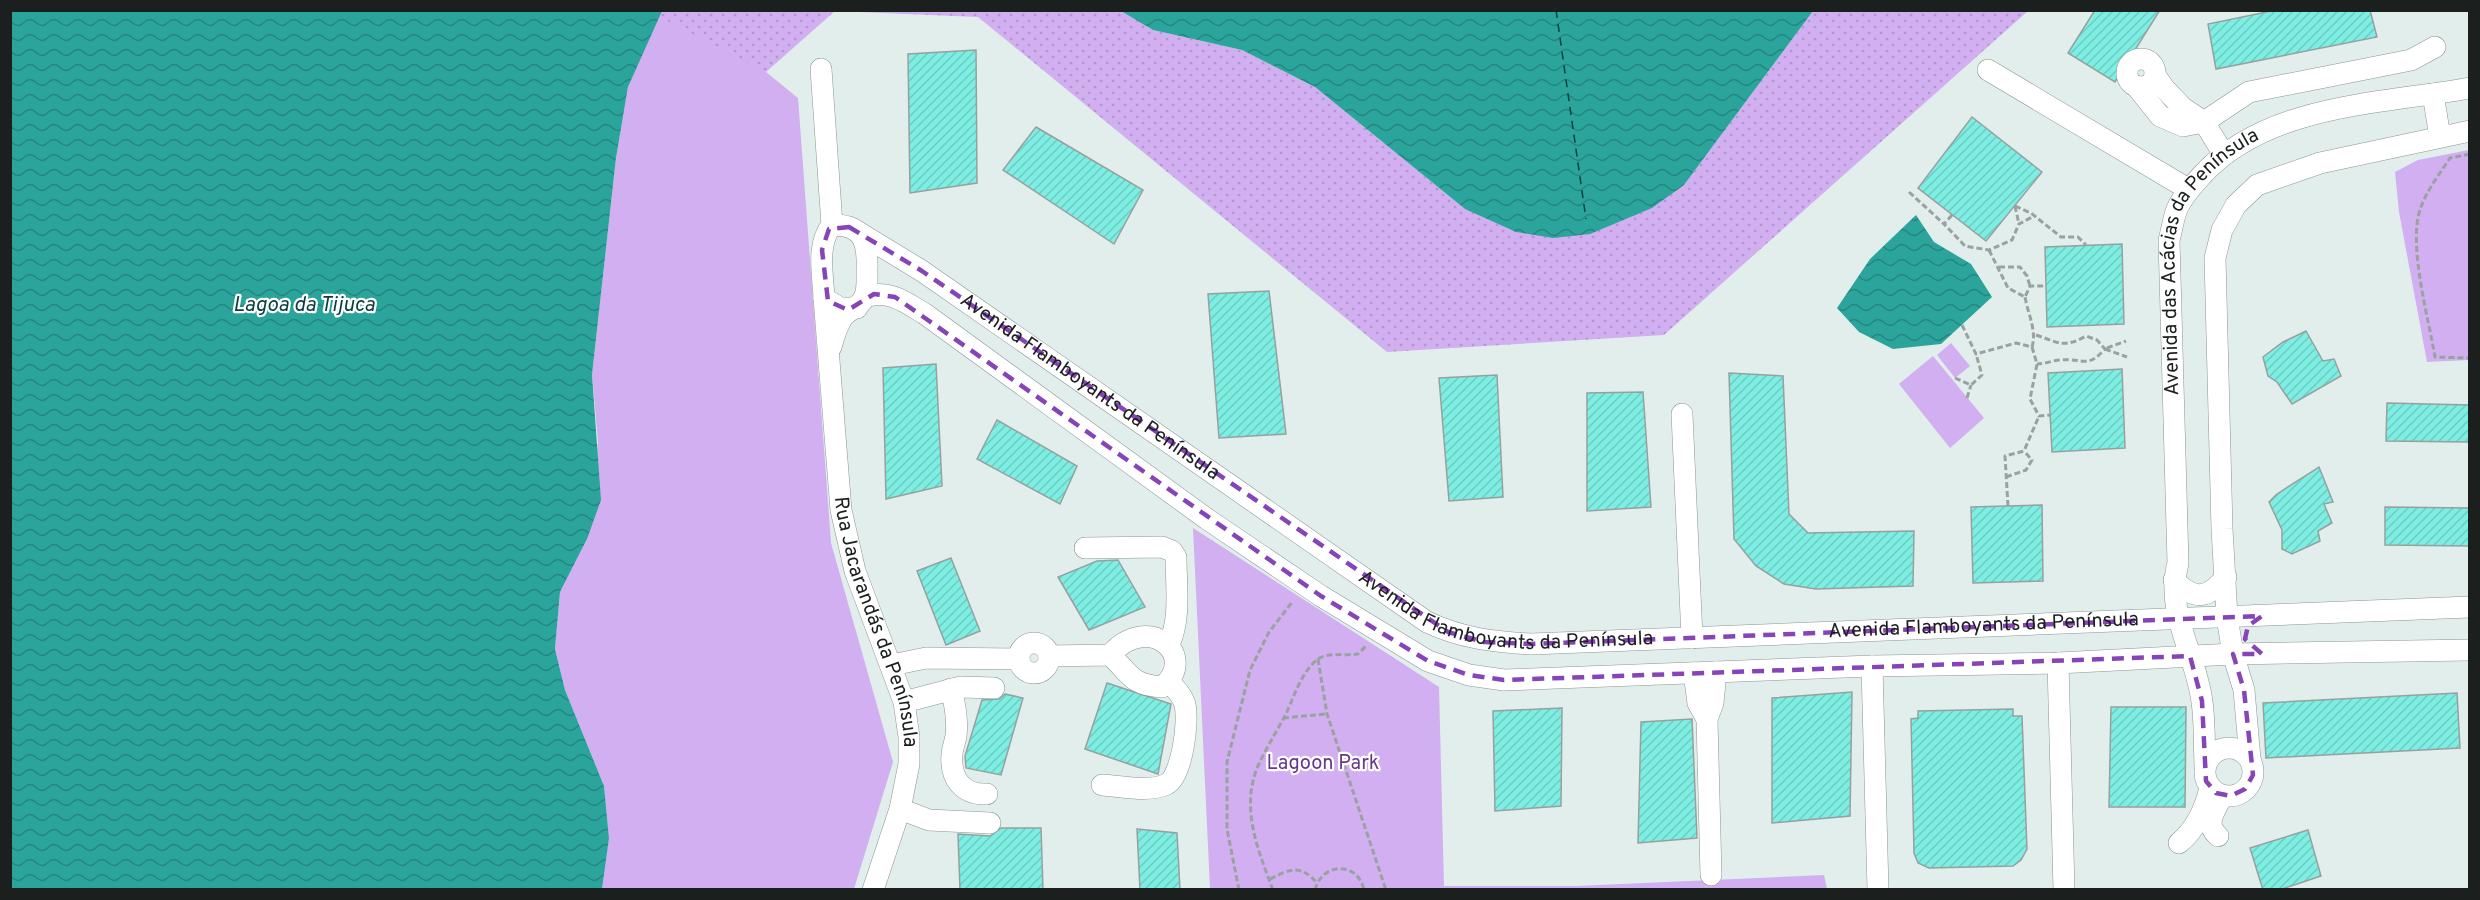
<svg xmlns="http://www.w3.org/2000/svg" width="2480" height="900" font-family="Overpass,sans-serif">
  <style>
    .grass { fill: url(#grass-dots) }
    .park { fill: #d1aff1 }
    .water { fill: url(#water-waves) }
    .lines { fill: none; stroke-linecap: round; stroke-linejoin: round }
    .ferry { stroke: #093f3b; stroke-width: 1.5; stroke-dasharray: 8 6; stroke-linecap: butt }
    .building { fill: url(#building-hatch); stroke: #96a19f; stroke-width: 1.5 }
    .minor-casing { stroke: #8b9594; stroke-width: 22 }
    .path { stroke: #99a2a0; stroke-width: 3; stroke-dasharray: 6 3; stroke-linecap: butt }
    .minor { stroke: #fff; stroke-width: 21 }
    .marked { fill: none; stroke: #8644b8; stroke-width: 4.5; stroke-dasharray: 12 8; stroke-linejoin: round }
    .labels { text-anchor: middle; dominant-baseline: central; stroke-width: 4.5; stroke-linejoin: round; paint-order: stroke }
    .street-label { font-size: 20px; fill: #1b1f1e; stroke: #fff }
    .park-label { font-size: 20px; fill: #653889; stroke: #fff }
    .water-label { font-size: 21px; font-style: italic; fill: #093f3b; stroke: #fff }
  </style>
  <defs>
    <pattern id="grass-dots" width="8" height="8" patternUnits="userSpaceOnUse" patternTransform="scale(1.5)"><rect width="8" height="8" fill="#d1aff1"/><path d="M2 2h.1M6 6h.1" fill="none" stroke="#b396ce" stroke-width="1.8" stroke-linecap="round"/></pattern>
    <pattern id="water-waves" width="16" height="10" patternUnits="userSpaceOnUse" patternTransform="scale(1.5)"><rect width="16" height="10" fill="#2ba59c"/><path d="M0 5q4-4 8 0t8 0" fill="none" stroke="#24867f"/></pattern>
    <pattern id="building-hatch" width="6" height="6" patternUnits="userSpaceOnUse" patternTransform="scale(1.5)"><rect width="6" height="6" fill="#7eeee3"/><path d="M-1 1l2-2M0 6l6-6M5 7l2-2" fill="none" stroke="#6cccc2"/></pattern>
  </defs>
  <rect width="100%" height="100%" fill="#e2eeec"/>
  <polygon class="grass" points="662,11 1121,11 1153,30 1242,50 1315,87 1465,209 1684,185 1813,11 2028,11 1664,335 1387,352 978,17 835,11 766,72 602,889 609,838 658,16"/>
  <g class="park">
    <polygon points="658,16 766,72 798,98 831,543 893,762 854,889 602,889 609,838 604,786 565,690 555,649 560,592 587,539 598,442 592,375 616,158 628,87"/>
    <polygon points="2469,150 2469,360 2427,362 2399,212 2395,172 2418,160"/>
    <polygon points="1951,343 1970,366 1955,378 1937,355"/>
    <polygon points="1933,356 1984,418 1950,448 1899,384"/>
    <polygon points="1193,528 1439,687 1444,886 1576,886 1824,875 1827,889 1210,889"/>
  </g>
  <g class="water">
    <polygon points="10,11 662,11 628,87 616,158 592,375 601,500 587,539 560,592 555,649 565,690 604,786 609,838 602,889 11,889"/>
    <polygon points="1121,11 1813,11 1684,185 1652,208 1590,234 1553,238 1516,232 1465,209 1315,87 1242,50 1153,30"/>
    <polygon points="1916,215 1934,242 1971,264 1992,297 1941,344 1893,349 1859,332 1837,308 1870,259"/>
  </g>
  <g class="lines">
    <polyline class="ferry" points="1556,10 1586,219"/>
  </g>
  <g class="building">
    <polygon points="2095,10 2160,10 2115,82 2068,53"/>
    <polygon points="2276,10 2370,10 2377,37 2216,69 2208,24"/>
    <polygon points="976,50 977,183 910,193 908,54"/>
    <polygon points="1972,117 2042,172 1986,241 1918,188"/>
    <polygon points="1036,127 1143,190 1114,244 1003,170"/>
    <polygon points="2122,244 2124,324 2047,327 2045,247"/>
    <polygon points="1269,291 1286,434 1219,438 1208,294"/>
    <polygon points="2306,331 2323,361 2334,359 2341,376 2292,404 2277,382 2268,376 2263,357 2283,342"/>
    <polygon points="936,364 942,486 886,499 883,368"/>
    <polygon points="2122,369 2125,448 2052,452 2048,373"/>
    <polygon points="1729,373 1783,376 1789,514 1808,533 1914,531 1913,586 1816,589 1784,584 1756,566 1734,539"/>
    <polygon points="1497,375 1503,497 1449,501 1439,378"/>
    <polygon points="1643,392 1651,507 1587,511 1587,393"/>
    <polygon points="2387,403 2469,405 2469,442 2386,441"/>
    <polygon points="997,420 1077,466 1060,504 977,459"/>
    <polygon points="2319,467 2333,502 2324,504 2332,523 2318,531 2320,541 2292,554 2282,549 2282,530 2269,502 2277,494"/>
    <polygon points="2042,505 2043,581 1973,583 1971,507"/>
    <polygon points="2385,507 2469,508 2469,546 2385,545"/>
    <polygon points="951,558 980,631 946,645 917,571"/>
    <polygon points="1118,560 1145,607 1089,630 1058,577 1097,561"/>
    <polygon points="1107,683 1171,704 1158,774 1085,749"/>
    <polygon points="1852,692 1850,816 1772,823 1772,698"/>
    <polygon points="2457,693 2460,748 2266,758 2263,703"/>
    <polygon points="1005,694 1023,698 1001,775 966,768 965,756 982,700 999,699"/>
    <polygon points="2111,707 2186,707 2185,807 2109,807"/>
    <polygon points="1562,708 1561,806 1495,811 1493,711"/>
    <polygon points="2013,709 2013,716 2022,716 2027,849 2021,860 2013,866 1929,868 1918,863 1914,853 1911,719 1918,718 1918,711"/>
    <polygon points="1692,719 1697,838 1638,843 1641,722"/>
    <polygon points="1001,828 1041,828 1043,890 960,890 958,834 990,836"/>
    <polygon points="1137,829 1177,833 1180,890 1140,890"/>
    <polygon points="2308,830 2321,876 2279,890 2263,890 2250,848"/>
  </g>
  <g class="lines">
    <g class="minor-casing">
      <g id="minor">
        <circle cx="2141" cy="73" r="14"/>
        <polyline points="821,69 832,225"/>
        <polyline points="1988,70 2188,189"/>
        <polyline points="2155,75 2164,88 2183,108 2204,122 2223,153"/>
        <polyline points="2136,86 2160,116 2183,126 2204,122 2249,92 2411,60 2435,47"/>
        <polyline points="2433,94 2440,137"/>
        <path id="s1" d="M 858,232 L 922,271 L 1427,622 C 1461,638 1493,642 1531,644 L 2470,607"/>
        <path d="M 865,297 C 889,289 905,302 925,314 L 1207,519 L 1321,596 L 1428,661 L 1469,675 L 1504,680 L 1872,666 L 2058,663 L 2233,654 L 2470,650"/>
        <path id="s2" d="M 824,298 L 841,510 L 855,571 L 904,702 L 909,737 L 909,764 L 900,809 L 873,890"/>
        <path d="M 831,347 C 834,336 837,325 843,317 C 849,309 859,308 864,298 C 868,290 867,281 867,271 C 868,244 865,224 832,225 C 816,244 823,275 824,298 L 840,308 L 857,308"/>
        <polyline points="1682,414 1692,638"/>
        <path d="M 1085,548 L 1162,547 L 1172,551 L 1176,557 C 1176,585 1181,619 1169,644"/>
        <path d="M 2174,580 C 2194,601 2208,599 2226,577"/>
        <circle cx="1034" cy="658" r="15"/>
        <path d="M 1049,656 L 1110,655 C 1130,673 1130,685 1162,687 C 1200,656 1148,611 1110,655"/>
        <polyline points="2058,663 2064,890"/>
        <polyline points="892,665 926,658 1019,659"/>
        <polyline points="1872,666 1878,890"/>
        <polyline points="1694,673 1698,703 1707,719"/>
        <path d="M 951,689 C 955,704 958,721 956,736 C 955,743 952,749 952,755 C 950,779 963,795 987,794"/>
        <polyline points="904,702 961,687 994,688"/>
        <circle cx="2229" cy="772" r="24"/>
        <polyline points="2250,759 2244,690 2233,654 2227,617 2222,529 2215,258 2222,230 2236,205 2257,185 2320,163 2470,131"/>
        <path id="s3" d="M 2205,766 C 2204,745 2205,722 2202,702 C 2196,653 2165,613 2178,563 L 2169,240 C 2172,230 2173,219 2177,209 C 2183,195 2194,184 2204,173 C 2270,104 2381,104 2470,88"/>
        <path d="M 1102,785 C 1121,786 1149,793 1167,784 C 1182,776 1189,721 1185,705 C 1183,696 1175,688 1169,682"/>
        <polyline points="900,809 929,820 990,823"/>
        <path d="M 2218,836 C 2205,824 2213,814 2220,800"/>
        <path d="M 2179,843 C 2196,829 2205,809 2210,788"/>
        <polyline points="1711,875 1707,719 1713,703 1716,672"/>
      </g>
    </g>
    <g class="path">
      <path d="M 2470,154 L 2450,158 C 2439,175 2426,191 2420,210 C 2408,245 2429,321 2435,357 L 2470,358"/>
      <polyline points="1909,192 1944,224"/>
      <polyline points="2015,206 2031,213 2061,237 2078,237 2086,245"/>
      <polyline points="2015,206 2019,224"/>
      <polyline points="1952,215 1944,224 1965,246 1989,250 2012,240 2019,224 2034,216"/>
      <polyline points="1989,250 2008,288 2025,297 2030,286 2046,286"/>
      <polyline points="1999,267 2020,267 2027,276 2030,286"/>
      <path d="M 1962,325 L 1976,354 L 2016,343 L 2032,347 C 2037,331 2028,314 2025,297"/>
      <path d="M 2036,335 C 2058,342 2063,349 2086,336 L 2097,340 L 2105,349 C 2087,369 2084,358 2061,360 C 2053,360 2046,364 2037,364"/>
      <polyline points="2032,347 2037,364 2030,399 2039,416 2050,415"/>
      <polyline points="2107,348 2126,341"/>
      <polyline points="2105,349 2127,357"/>
      <polyline points="1955,378 1971,385 1982,375 1976,354"/>
      <polyline points="1967,398 1971,385"/>
      <polyline points="2006,477 2026,470 2032,460 2024,451"/>
      <polyline points="2008,506 2005,456 2024,451 2039,416"/>
      <polyline points="1318,659 1327,714 1386,890"/>
      <polyline points="1283,718 1326,714"/>
      <path d="M 1270,879 C 1290,869 1301,864 1317,883"/>
      <polyline points="1239,890 1227,829 1227,762 1250,670 1269,632 1293,601"/>
      <path d="M 1273,890 C 1258,850 1240,808 1258,766 C 1266,748 1277,731 1286,714 C 1294,696 1302,671 1318,659 C 1328,652 1346,656 1358,654 L 1367,645"/>
      <path d="M 1315,890 C 1322,862 1358,861 1364,890"/>
    </g>
    <use href="#minor" class="minor"/>
  </g>
  <path class="marked" d="M 849,227 L 922,271 L 1448,632 L 1484,642 L 1531,644 L 2262,616 L 2248,626 L 2245,639 L 2262,654 L 2233,654 L 2244,690 L 2253,775 L 2245,789 L 2231,796 L 2216,793 L 2206,781 L 2202,701 L 2190,656 L 1504,680 L 1469,675 L 1428,661 L 1321,596 L 895,297 L 874,294 L 848,310 L 828,301 L 822,250 L 829,229 Z"/>
  <g class="labels">
    <g class="street-label">
      <text stroke="none"><textPath href="#s3" startOffset="524">Avenida das Acácias da Península</textPath></text>
      <text stroke="none"><textPath href="#s1" startOffset="279">Avenida Flamboyants da Península</textPath></text>
      <text stroke="none"><textPath href="#s1" startOffset="764">Avenida Flamboyants da Península</textPath></text>
      <text stroke="none"><textPath href="#s2" startOffset="330">Rua Jacarandás da Península</textPath></text>
      <text stroke="none"><textPath href="#s1" startOffset="1250">Avenida Flamboyants da Península</textPath></text>
    </g>
    <g class="park-label">
      <text x="1323" y="764">Lagoon Park</text>
    </g>
    <g class="water-label">
      <text x="304" y="305">Lagoa da Tijuca</text>
    </g>
  </g>
  <rect width="2480" height="900" fill="none" stroke="#1b1f1e" stroke-width="24"/>
</svg>
